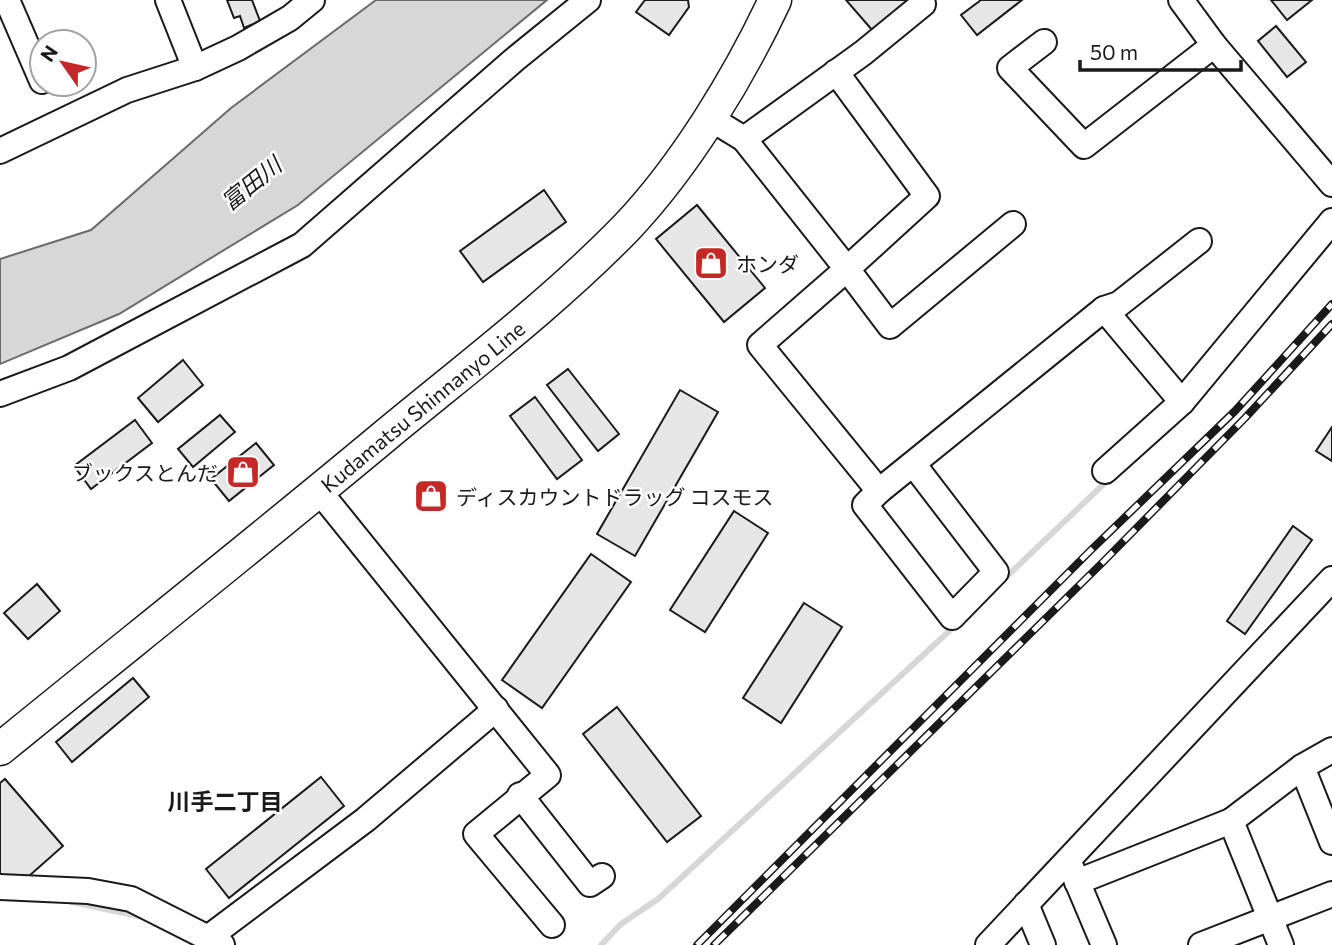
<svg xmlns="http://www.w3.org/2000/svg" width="1332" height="945" font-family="Commissioner,'Noto Sans JP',sans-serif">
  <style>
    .water { fill: #d7d7d7; stroke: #6a6a6a; stroke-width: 2 }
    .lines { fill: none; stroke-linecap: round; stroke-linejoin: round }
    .stream { stroke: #d7d7d7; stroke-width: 6 }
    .building { fill: #e6e6e6; stroke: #1a1a1a; stroke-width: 2 }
    .minor-casing { stroke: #1a1a1a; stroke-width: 28 }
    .major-casing { stroke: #1a1a1a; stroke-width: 35 }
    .minor { stroke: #fff; stroke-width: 24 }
    .major { stroke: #fff; stroke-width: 32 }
    .rail-casing { stroke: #1a1a1a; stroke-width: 8 }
    .rail { stroke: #fff; stroke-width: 5; stroke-dasharray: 16; stroke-linecap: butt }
    .labels { text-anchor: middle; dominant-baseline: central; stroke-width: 5; stroke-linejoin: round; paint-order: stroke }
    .poi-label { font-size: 21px; fill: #1a1a1a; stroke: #fff; text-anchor: start }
    .street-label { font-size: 21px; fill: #1a1a1a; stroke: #fff }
    .water-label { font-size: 23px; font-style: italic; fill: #1a1a1a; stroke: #fff }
    .neighbourhood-label { font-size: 23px; font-weight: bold; fill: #1a1a1a; stroke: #fff }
  </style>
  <rect width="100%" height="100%" fill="#fff"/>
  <polygon class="water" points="376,0 547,0 298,205 119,314 0,364 0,259 91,230 231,108"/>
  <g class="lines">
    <g class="stream">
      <polyline points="1001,582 1110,478"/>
      <polyline points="72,902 143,917"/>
      <polyline points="601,945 621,924 658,899 958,623"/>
    </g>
  </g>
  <g class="building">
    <polygon points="227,0 252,0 260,21 244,28 240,16 234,18"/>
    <polygon points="645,0 688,0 689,7 669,35 636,12"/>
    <polygon points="846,0 909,0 873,31"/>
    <polygon points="981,0 1022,0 977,35 961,15"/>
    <polygon points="1271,0 1312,0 1287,20"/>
    <polygon points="1276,26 1306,62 1287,77 1258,41"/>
    <polygon points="544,190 566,222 483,282 460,251"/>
    <polygon points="697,205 765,288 724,322 656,239"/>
    <polygon points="183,360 203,385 158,422 138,398"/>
    <polygon points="568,369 619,434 598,451 547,385"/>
    <polygon points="680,390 718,412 635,556 597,534"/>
    <polygon points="535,397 582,460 557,479 510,416"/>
    <polygon points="220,415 235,432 193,467 178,449"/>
    <polygon points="135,420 152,443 91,489 74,466"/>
    <polygon points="1332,427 1332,461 1316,451"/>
    <polygon points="256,443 274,465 229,501 211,479"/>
    <polygon points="734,511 768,533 705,632 670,610"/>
    <polygon points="1293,526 1312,540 1245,634 1227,621"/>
    <polygon points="591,554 631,582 542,708 502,680"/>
    <polygon points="37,584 60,611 28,639 4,613"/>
    <polygon points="804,603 842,627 781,723 743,698"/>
    <polygon points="133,678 149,697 72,762 56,742"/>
    <polygon points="617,707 701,816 667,842 583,734"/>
    <polygon points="321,777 344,806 229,898 206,869"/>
    <polygon points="5,779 63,846 20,884 0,884 0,783"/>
  </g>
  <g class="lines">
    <g class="minor-casing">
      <g id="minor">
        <polyline points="7,0 42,81"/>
        <polyline points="168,0 195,68"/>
        <polyline points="1181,0 1214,45 1332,184"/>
        <polyline points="1044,42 1010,68 1084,146 1214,45"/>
        <polyline points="836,72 927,196 847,269 890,326 1013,224"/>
        <polyline points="708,117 744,139 847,269 760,345 879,491"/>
        <polyline points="744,139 863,53 923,4"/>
        <polyline points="0,151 127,90 195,68 238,48 290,18 312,0"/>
        <polyline points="1104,309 1119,304 1199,241"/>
        <polyline points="0,394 69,368 302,245 514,60 588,0"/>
        <polyline points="914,465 996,572 952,617 865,505 879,491 1104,309 1182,402 1332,221"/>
        <polyline points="1105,471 1182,402"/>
        <polyline points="319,491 548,775 476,834 552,925"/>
        <polyline points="1302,767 1332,842"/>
        <polyline points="520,795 590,884 602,876"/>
        <polyline points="1231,821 1302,767 1332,750"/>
        <polyline points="1071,867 1104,945"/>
        <polyline points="1077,882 1231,821 1281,945"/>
        <polyline points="0,887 88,891 131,899 222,945"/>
        <polyline points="1026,904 1043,945"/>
        <polyline points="209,937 365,820 496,709"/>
        <polyline points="988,945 1332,579"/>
        <polyline points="1201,945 1332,894"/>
      </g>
    </g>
    <g class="major-casing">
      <g id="major">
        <path id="s1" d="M 0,749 C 129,644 259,541 386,435 C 467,368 553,303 626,228 C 685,166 739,77 775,0"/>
      </g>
    </g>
    <use href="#minor" class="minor"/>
    <use href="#major" class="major"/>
    <g class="rail-casing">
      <g id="rail">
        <polyline points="697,945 1091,550 1235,411 1332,304"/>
        <polyline points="714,945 1103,562 1245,418 1332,324"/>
      </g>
    </g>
    <use href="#rail" class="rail"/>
  </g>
  <defs>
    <g id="shop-square" transform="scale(1.75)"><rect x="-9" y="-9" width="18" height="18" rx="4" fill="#c62828" stroke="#fff"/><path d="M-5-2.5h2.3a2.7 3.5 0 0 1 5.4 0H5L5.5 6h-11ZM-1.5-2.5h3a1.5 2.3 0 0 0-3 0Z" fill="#fff"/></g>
  </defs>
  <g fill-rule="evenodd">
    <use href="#shop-square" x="711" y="263"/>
    <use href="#shop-square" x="243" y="472"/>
    <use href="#shop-square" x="431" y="496"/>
  </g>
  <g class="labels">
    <g class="poi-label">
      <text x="736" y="263">ホンダ</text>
      <text x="218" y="472" text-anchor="end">ブックスとんだ</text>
      <text x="456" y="496">ディスカウントドラッグ コスモス</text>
    </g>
    <g class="street-label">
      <text stroke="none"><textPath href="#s1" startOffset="544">Kudamatsu Shinnanyo Line</textPath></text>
    </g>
    <g class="water-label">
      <text transform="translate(251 183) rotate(-39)">富田川</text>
    </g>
    <g class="neighbourhood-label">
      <text x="225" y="801">川手二丁目</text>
    </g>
  </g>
  <g transform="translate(63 63) rotate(304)"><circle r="33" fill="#ffffff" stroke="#a3a3a3" stroke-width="2"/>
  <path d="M0-5L12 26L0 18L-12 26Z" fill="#c62828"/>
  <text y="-10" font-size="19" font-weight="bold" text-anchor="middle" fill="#1a1a1a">N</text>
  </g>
  <path d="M1080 60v10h161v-10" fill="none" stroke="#1a1a1a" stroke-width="3.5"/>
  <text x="1090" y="60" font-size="21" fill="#1a1a1a" stroke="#ffffff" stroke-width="5" paint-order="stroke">50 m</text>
</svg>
